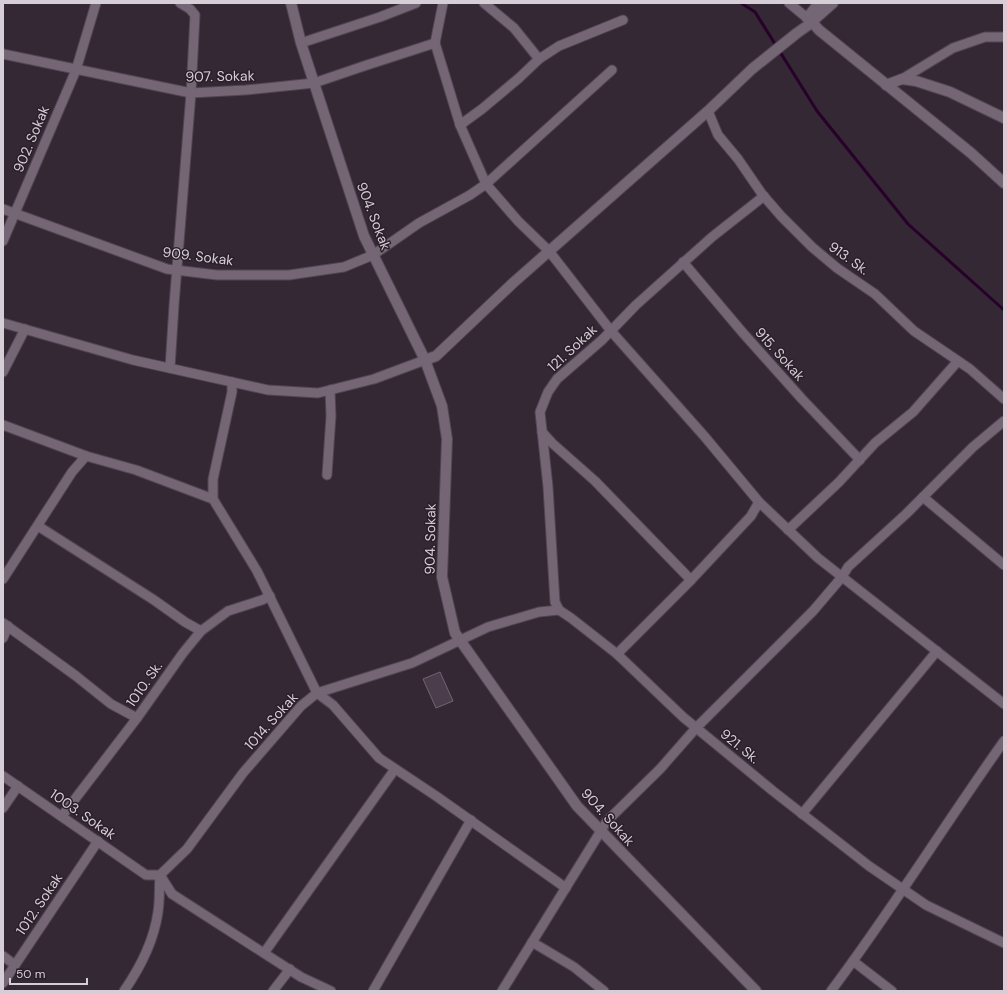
<svg xmlns="http://www.w3.org/2000/svg" width="1007" height="994" font-family="'DM Sans',sans-serif">
  <style>
    .lines { fill: none; stroke-linecap: round; stroke-linejoin: round }
    .stream { stroke: #27012a; stroke-width: 3 }
    .building { fill: #4b3d4b; stroke: #726473 }
    .minor-casing { stroke: #504651; stroke-width: 11 }
    .tertiary-casing { stroke: #504651; stroke-width: 12 }
    .minor { stroke: #756675; stroke-width: 9 }
    .tertiary { stroke: #756675; stroke-width: 10 }
    .labels { text-anchor: middle; dominant-baseline: central; stroke-width: 3; stroke-linejoin: round; paint-order: stroke }
    .street-label { font-size: 14px; fill: #d6ced6; stroke: #2b1f2b }
  </style>
  <rect width="100%" height="100%" fill="#352835"/>
  <g class="lines">
    <polyline class="stream" points="741,3 755,12 817,111 908,224 1004,310"/>
  </g>
  <polygon class="building" points="440,672 453,701 436,708 423,679"/>
  <g class="lines">
    <g class="minor-casing">
      <g id="minor">
        <polyline points="443,3 435,43 460,125 486,184 518,221 549,251 611,331 705,437 759,502 818,558 1004,704"/>
        <polyline points="484,3 514,28 539,59"/>
        <polyline points="789,3 812,22"/>
        <polyline points="301,43 380,17 416,3"/>
        <polyline points="3,54 191,93 246,90 314,83 364,66 435,43"/>
        <polyline points="902,79 953,48 985,37 1004,37"/>
        <polyline points="708,111 718,135 738,159 762,194 781,216 812,247 837,268 875,294 914,331 970,369 1004,399"/>
        <polyline points="460,125 482,109 519,78 539,59 559,46 623,20"/>
        <polyline points="3,209 167,269 217,275 289,275 344,267 373,255 419,223 470,195 486,184 612,70"/>
        <polyline points="3,241 76,70 96,3"/>
        <polyline points="683,262 743,333 802,399 860,460"/>
        <polyline points="3,323 133,360 268,390 318,393 374,379 425,360"/>
        <polyline points="170,368 174,305 191,93 195,15 190,9 180,3"/>
        <polyline points="3,372 25,329"/>
        <polyline points="232,382 232,392 213,479 213,499 257,571 317,693 333,705 379,758 436,796 566,888"/>
        <polyline points="3,425 86,456"/>
        <polyline points="542,432 552,443 595,481 691,580"/>
        <polyline points="327,475 331,416 330,390"/>
        <polyline points="923,497 1004,565"/>
        <polyline points="38,526 154,600 185,622 201,631"/>
        <polyline points="788,530 839,482 875,443 913,412 958,361"/>
        <polyline points="3,579 72,472 86,456 136,470 213,499"/>
        <polyline points="559,610 555,602 548,487 540,412 548,392 557,379 602,340 636,305 712,237 764,196"/>
        <polyline points="3,623 76,676 111,704 137,718"/>
        <polyline points="3,638 8,626"/>
        <polyline points="617,654 691,580 751,516 759,502"/>
        <polyline points="3,776 146,875 160,875 187,849 243,773 301,706 317,693 412,663 488,627 539,612 559,610 571,618 617,654 683,717 773,791 869,866 926,905 1004,943"/>
        <polyline points="3,808 18,786"/>
        <polyline points="802,814 937,651"/>
        <polyline points="62,816 137,718 183,653 201,631 228,611 262,600 270,596"/>
        <polyline points="160,875 172,894 301,977 331,991"/>
        <polyline points="532,942 574,967 604,991"/>
        <polyline points="264,953 395,769"/>
        <polyline points="3,956 15,965"/>
        <polyline points="853,961 892,991"/>
        <polyline points="3,983 98,841"/>
        <path d="M 124,991 C 140,968 154,940 158,912 C 160,900 159,887 160,875"/>
        <polyline points="273,991 290,969"/>
        <polyline points="373,991 471,820"/>
        <polyline points="502,991 607,821 660,769 696,728 813,611 842,577 848,567 906,514 973,447 1004,421"/>
        <path d="M 831,991 C 892,910 945,824 1004,741"/>
      </g>
    </g>
    <g class="tertiary-casing">
      <g id="tertiary">
        <polyline points="291,3 301,43 364,236 425,360 442,406 447,439 442,577 455,633 577,806 756,991"/>
        <polyline points="807,18 819,3"/>
        <polyline points="812,22 819,30 971,153 1004,183"/>
        <polyline points="886,85 902,79 916,81 950,92 1004,118"/>
        <polyline points="425,360 436,356 513,283 708,111 752,69 797,33 807,26 833,3"/>
      </g>
    </g>
    <use href="#minor" class="minor"/>
    <use href="#tertiary" class="tertiary"/>
  </g>
  <g class="labels">
    <g class="street-label">
      <text transform="translate(220 76) rotate(-1)">907. Sokak</text>
      <text transform="translate(31 139) rotate(-67)">902. Sokak</text>
      <text transform="translate(374 216) rotate(69)">904. Sokak</text>
      <text transform="translate(198 256) rotate(7)">909. Sokak</text>
      <text transform="translate(849 258) rotate(36)">913. Sk.</text>
      <text transform="translate(572 348) rotate(-43)">121. Sokak</text>
      <text transform="translate(780 354) rotate(48)">915. Sokak</text>
      <text transform="translate(430 539) rotate(-89)">904. Sokak</text>
      <text transform="translate(144 684) rotate(-55)">1010. Sk.</text>
      <text transform="translate(271 721) rotate(-48)">1014. Sokak</text>
      <text transform="translate(740 746) rotate(39)">921. Sk.</text>
      <text transform="translate(83 814) rotate(35)">1003. Sokak</text>
      <text transform="translate(608 817) rotate(48)">904. Sokak</text>
      <text transform="translate(39 904) rotate(-56)">1012. Sokak</text>
    </g>
  </g>
  <rect width="1007" height="994" fill="none" stroke="#d6ced6" stroke-width="8"/>
  <path d="M10 978v6h77v-6" fill="none" stroke="#d6ced6" stroke-width="2"/>
  <text x="16" y="978" font-size="12" fill="#d6ced6" stroke="#2b1f2b" stroke-width="3" paint-order="stroke">50 m</text>
</svg>
